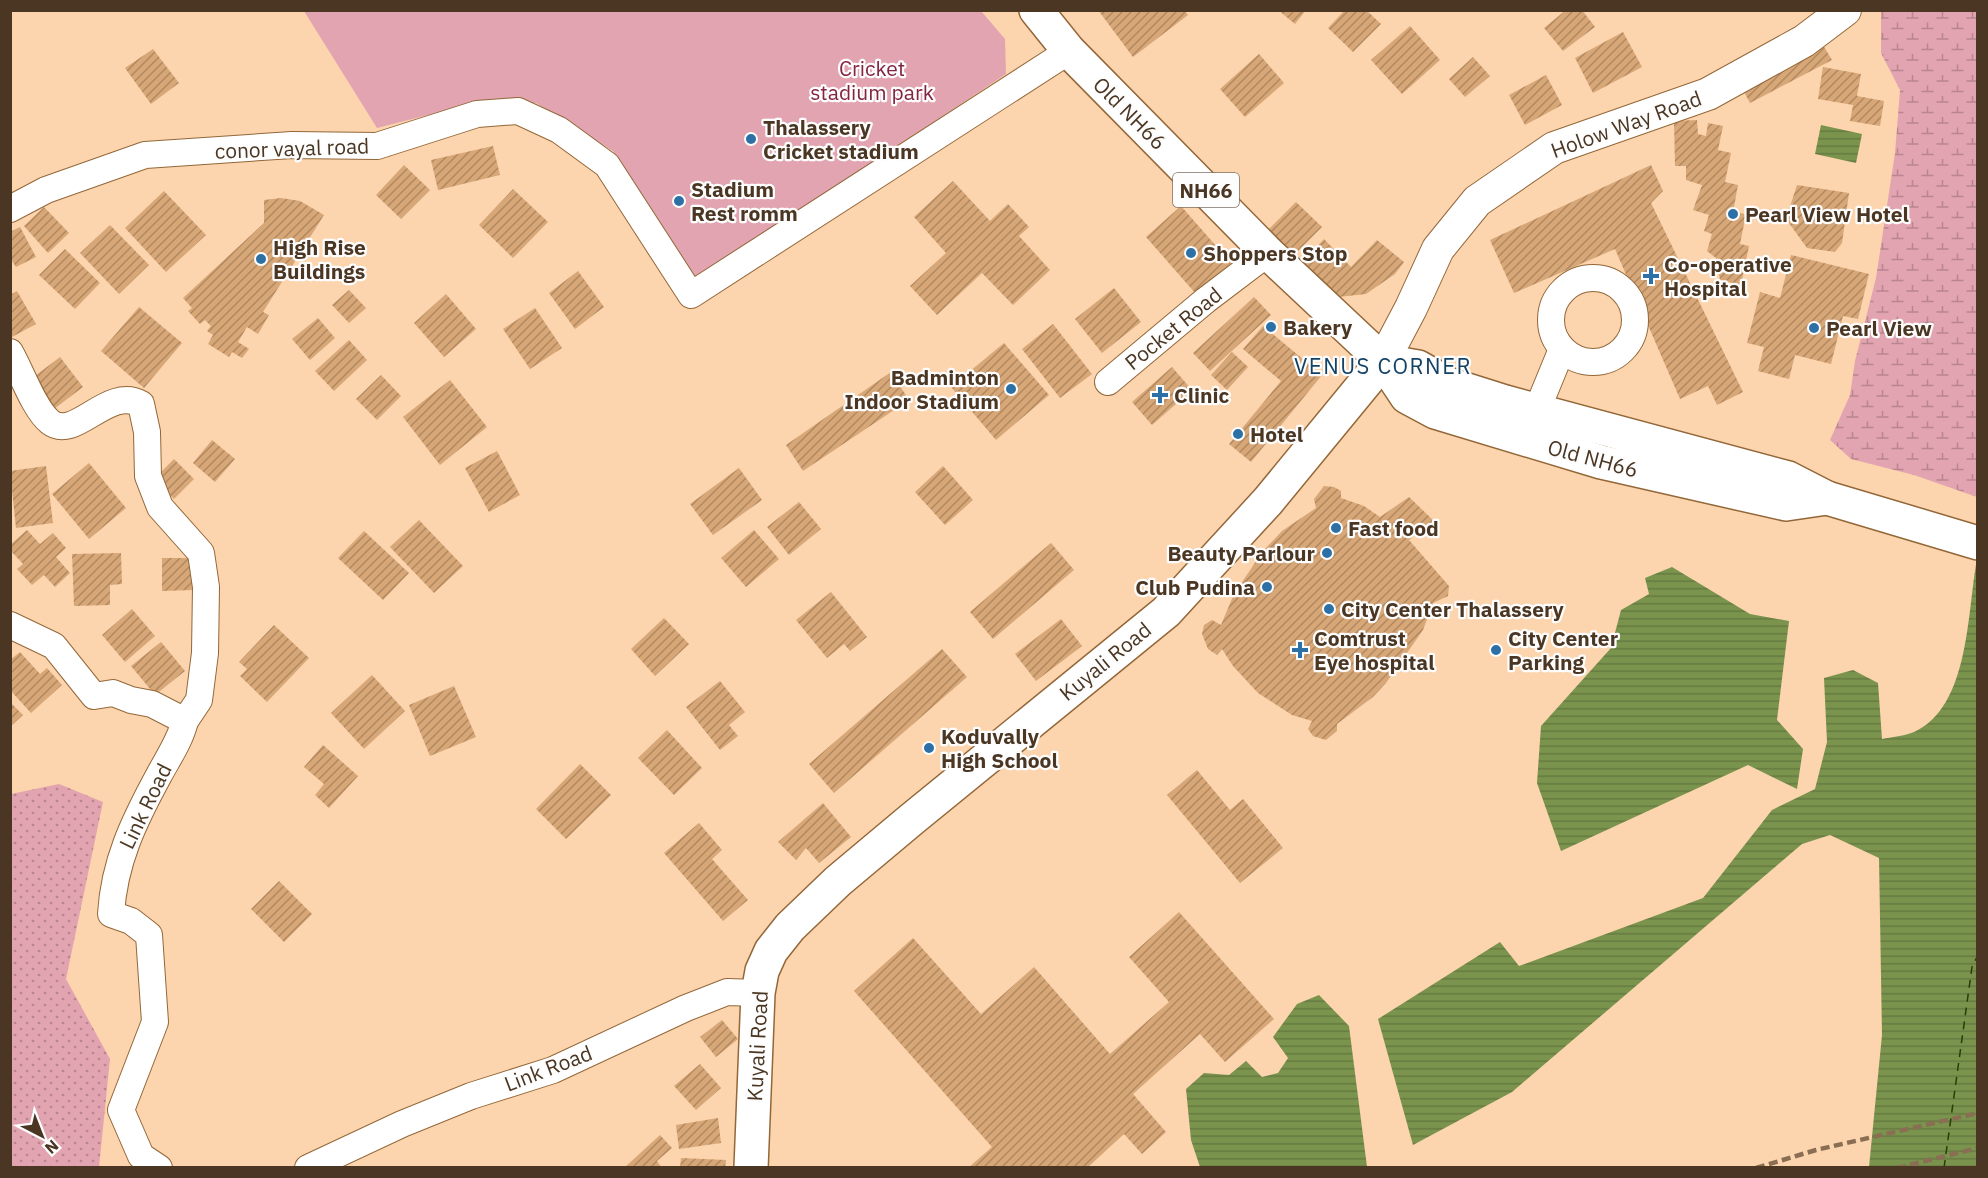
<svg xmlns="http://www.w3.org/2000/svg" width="1988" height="1178" font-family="'IBM Plex Sans',sans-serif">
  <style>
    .green { fill: #e2a4b0 }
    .wetland { fill: url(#wetland-marsh) }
    .garden { fill: url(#garden-dots) }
    .water { fill: url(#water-rules) }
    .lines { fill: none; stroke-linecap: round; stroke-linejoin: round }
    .ferry { stroke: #2b3c06; stroke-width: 1.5; stroke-dasharray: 8 6; stroke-linecap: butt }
    .building { fill: url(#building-hatch) }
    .minor-casing { stroke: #936738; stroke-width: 28 }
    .tertiary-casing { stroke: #936738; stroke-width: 34 }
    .secondary-casing { stroke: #936738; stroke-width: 36 }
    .primary-casing { stroke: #936738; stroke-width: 36 }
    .minor { stroke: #fff; stroke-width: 26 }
    .tertiary { stroke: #fff; stroke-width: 32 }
    .secondary { stroke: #fff; stroke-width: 33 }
    .primary { stroke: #fff; stroke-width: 33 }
    .rail { stroke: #896e53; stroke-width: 4.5; stroke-dasharray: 9 4.5; stroke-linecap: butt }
    .poi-dot { fill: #2c70a5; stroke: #fdfdfd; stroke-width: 2 }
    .labels { text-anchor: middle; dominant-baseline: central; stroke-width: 4.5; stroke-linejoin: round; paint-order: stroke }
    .shield { fill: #fdfdfd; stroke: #807264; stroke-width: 1.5 }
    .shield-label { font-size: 20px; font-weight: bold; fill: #4a3622 }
    .park-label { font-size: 21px; fill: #822442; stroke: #fdfdfd }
    .street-label { font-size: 21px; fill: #4a3622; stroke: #fdfdfd }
    .poi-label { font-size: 21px; font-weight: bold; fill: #4a3622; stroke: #fdfdfd; text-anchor: start }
    .neighbourhood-label { font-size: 22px; letter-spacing: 1.5px; fill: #134266; stroke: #fdfdfd }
  </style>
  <defs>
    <pattern id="wetland-marsh" width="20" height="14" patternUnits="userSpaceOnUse" patternTransform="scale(1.5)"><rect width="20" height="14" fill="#e2a4b0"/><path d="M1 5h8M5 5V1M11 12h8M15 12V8" fill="none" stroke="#b9868f"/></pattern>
    <pattern id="garden-dots" width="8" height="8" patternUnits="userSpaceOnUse" patternTransform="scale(1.5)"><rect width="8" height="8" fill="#e2a4b0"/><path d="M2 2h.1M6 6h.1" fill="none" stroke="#b9868f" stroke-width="1.8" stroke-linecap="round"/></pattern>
    <pattern id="water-rules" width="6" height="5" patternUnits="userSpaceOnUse" patternTransform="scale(1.5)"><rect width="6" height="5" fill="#7a944e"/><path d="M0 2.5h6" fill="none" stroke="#667a40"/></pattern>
    <pattern id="building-hatch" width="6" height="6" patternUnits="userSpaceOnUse" patternTransform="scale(1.5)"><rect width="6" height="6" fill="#d8a777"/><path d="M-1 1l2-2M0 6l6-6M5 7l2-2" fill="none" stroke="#b18961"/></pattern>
  </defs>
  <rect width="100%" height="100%" fill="#fcd4ad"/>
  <polygon class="green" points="304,11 981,11 1005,39 1006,74 695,280 613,151 536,103 479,102 377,128"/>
  <polygon class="wetland" points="1881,11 1977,11 1977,497 1914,475 1851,459 1830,440 1850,395 1855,361 1876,278 1895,153 1900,90 1881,53"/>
  <polygon class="garden" points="59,784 103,802 66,979 110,1059 99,1167 11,1167 11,794"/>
  <g class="water">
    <polygon points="1821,125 1862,134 1856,163 1815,154"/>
    <path d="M 1977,559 L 1977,1167 L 1869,1167 L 1882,1035 L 1879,858 L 1830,835 L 1802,844 L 1512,1092 L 1413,1145 L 1378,1019 L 1500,942 L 1519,966 L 1703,898 L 1772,810 L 1815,789 L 1827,742 L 1824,678 L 1853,670 L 1878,683 L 1882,739 C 1891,737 1905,736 1914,732 C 1970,707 1967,611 1977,559 Z"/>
    <polygon points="1672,567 1750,614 1789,621 1777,720 1803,749 1797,789 1748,765 1561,851 1537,783 1541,726 1611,648 1621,610 1649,594 1645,578"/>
    <polygon points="1319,995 1349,1026 1367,1167 1200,1167 1191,1140 1186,1089 1204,1073 1229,1075 1246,1061 1262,1077 1278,1073 1288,1058 1273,1037 1297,1004"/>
  </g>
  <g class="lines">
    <polyline class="ferry" points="1944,1168 1972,967 1978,955"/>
  </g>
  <g class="building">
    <polygon points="1098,10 1184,10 1188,15 1133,57"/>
    <polygon points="1278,10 1306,10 1295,24"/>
    <polygon points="1345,10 1366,10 1381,24 1353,52 1328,28"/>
    <polygon points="1566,10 1582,10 1595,27 1563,51 1544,28"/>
    <polygon points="1410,26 1440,60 1402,94 1371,60"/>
    <polygon points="1623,32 1642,67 1593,93 1575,58"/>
    <polygon points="1823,45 1832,60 1750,103 1742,88"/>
    <polygon points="153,49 179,83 151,104 125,68"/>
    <polygon points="1259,54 1284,83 1245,117 1220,89"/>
    <polygon points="1473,57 1490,76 1465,97 1449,79"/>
    <polygon points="1823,67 1861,74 1857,96 1884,101 1880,126 1850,121 1853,105 1818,99"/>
    <polygon points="1546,75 1562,105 1525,125 1509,95"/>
    <polygon points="1697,120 1698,134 1706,136 1708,123 1723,126 1718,150 1731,153 1725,182 1738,185 1733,212 1746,214 1740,244 1749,246 1741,285 1720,280 1716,258 1707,251 1712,234 1704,231 1709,215 1693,210 1702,185 1686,180 1686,166 1675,166 1674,121"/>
    <polygon points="493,146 500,175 438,190 431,160"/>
    <polygon points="404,165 430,190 401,219 376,195"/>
    <polygon points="1651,165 1663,191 1651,203 1743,392 1717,405 1708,386 1680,399 1615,249 1514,293 1490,240"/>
    <polygon points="953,181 990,221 1008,204 1029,227 1019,236 1050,270 1013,305 982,273 937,315 910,286 946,253 914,217"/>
    <polygon points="1797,185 1849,193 1842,243 1835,252 1807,248 1786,219"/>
    <polygon points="513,189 548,222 513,258 479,225"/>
    <polygon points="164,191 206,235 166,272 125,228"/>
    <polygon points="281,198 300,201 324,215 263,312 269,315 258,334 247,327 238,342 249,349 242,358 232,352 229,357 208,344 213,335 207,331 211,326 205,320 200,324 188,311 192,308 183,298 264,223 264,200"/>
    <polygon points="1296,202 1322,227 1291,258 1266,232"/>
    <polygon points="1181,206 1231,263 1196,294 1146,237"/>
    <polygon points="44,207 69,233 48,253 24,226"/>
    <polygon points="110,225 149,265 119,294 80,253"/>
    <polygon points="20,227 36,257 16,267 10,258 10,232"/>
    <polygon points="1324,239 1351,267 1377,240 1404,262 1395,274 1366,294 1338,297 1301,264"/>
    <polygon points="65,249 100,283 75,309 39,275"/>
    <polygon points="1791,255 1869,274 1858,319 1843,316 1831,364 1795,355 1789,379 1758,371 1764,347 1747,343 1760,292 1780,298"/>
    <polygon points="578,271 604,307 575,329 549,293"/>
    <polygon points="1114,288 1141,322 1102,353 1075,319"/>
    <polygon points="349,290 366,308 349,323 332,305"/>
    <polygon points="17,291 36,324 10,338 10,295"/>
    <polygon points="446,294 476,329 444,357 414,323"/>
    <polygon points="1254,297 1271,315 1210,371 1193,353"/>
    <polygon points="139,307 182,343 144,388 101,351"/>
    <polygon points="535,308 562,348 530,369 503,329"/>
    <polygon points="318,318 335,338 310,360 292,339"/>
    <polygon points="1053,324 1092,374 1060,398 1022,349"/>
    <polygon points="1263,326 1322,375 1251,462 1229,444 1281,381 1243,349"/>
    <polygon points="349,340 367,360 334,391 315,371"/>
    <polygon points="1004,343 1049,395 996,440 951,387"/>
    <polygon points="1232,352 1248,367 1227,390 1211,375"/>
    <polygon points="60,357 83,387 54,409 31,379"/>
    <polygon points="1172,367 1192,390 1152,425 1132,402"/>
    <polygon points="891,372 909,400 803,471 786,445"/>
    <polygon points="381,375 401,396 377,420 356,399"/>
    <polygon points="450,380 487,427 440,465 403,417"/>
    <polygon points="212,440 235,459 215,482 193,463"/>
    <polygon points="497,451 520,495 489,512 465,468"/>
    <polygon points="174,459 194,479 174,499 154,479"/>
    <polygon points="89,463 126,508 89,539 52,494"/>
    <polygon points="46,466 53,523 16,528 10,471"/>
    <polygon points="943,466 973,500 945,525 915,492"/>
    <polygon points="739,468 762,500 713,535 690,504"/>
    <polygon points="1324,486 1334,487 1341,491 1341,498 1364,506 1380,517 1409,497 1434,521 1409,540 1449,586 1448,596 1433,603 1423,630 1386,683 1373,697 1337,724 1337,731 1326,740 1313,736 1308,729 1312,721 1292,715 1258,693 1233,666 1222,649 1217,655 1208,649 1202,634 1204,625 1212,620 1221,625 1234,594 1263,551 1282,531 1316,508 1314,499"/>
    <polygon points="799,502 821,529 789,555 767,527"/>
    <polygon points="419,520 463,566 434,593 390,547"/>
    <polygon points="27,530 40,544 53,533 66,548 56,557 70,573 55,587 44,575 32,585 17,569 23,564 10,550 10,545"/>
    <polygon points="754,530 779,559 746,587 721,558"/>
    <polygon points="364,531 409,573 383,600 338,558"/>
    <polygon points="1051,543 1074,570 993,639 970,612"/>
    <polygon points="121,553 122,584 110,585 110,605 74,606 72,554"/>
    <polygon points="162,558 193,558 193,590 162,591"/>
    <polygon points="831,592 867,637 850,651 844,644 827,658 796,620"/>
    <polygon points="132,609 155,636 125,662 102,635"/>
    <polygon points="664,618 689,644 655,676 631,649"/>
    <polygon points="1061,619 1082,646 1036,681 1015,654"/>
    <polygon points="274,625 309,658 267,702 240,676 247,669 239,662"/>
    <polygon points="161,642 185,671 155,695 131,666"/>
    <polygon points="942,649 967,677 834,793 809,764"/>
    <polygon points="20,652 40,674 47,668 62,685 31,713 10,690 10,660"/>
    <polygon points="372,675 405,711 364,749 331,713"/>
    <polygon points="720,681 745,712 729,725 738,736 720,750 686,707"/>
    <polygon points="454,686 476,737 430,756 409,705"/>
    <polygon points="10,702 23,715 10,727"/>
    <polygon points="667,730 702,768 674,795 638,758"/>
    <polygon points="323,745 358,776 329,808 315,795 324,784 304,767"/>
    <polygon points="580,764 611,795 566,839 536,809"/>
    <polygon points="1197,770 1230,810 1243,799 1283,848 1240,883 1167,795"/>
    <polygon points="823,803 851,837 819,863 806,848 796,860 778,842"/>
    <polygon points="699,823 722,850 712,859 748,900 723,921 664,853"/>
    <polygon points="279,881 312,914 284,942 251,909"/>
    <polygon points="1179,912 1274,1019 1225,1062 1200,1034 1133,1094 1166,1132 1142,1154 1124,1134 1087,1168 968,1168 992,1147 854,991 913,938 981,1014 1034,967 1110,1054 1169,1002 1129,957"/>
    <polygon points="722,1020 738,1039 716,1057 700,1037"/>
    <polygon points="700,1064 721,1088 696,1110 674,1086"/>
    <polygon points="718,1118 721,1143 679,1149 676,1125"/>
    <polygon points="660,1135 672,1148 657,1161 662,1168 624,1168"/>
    <polygon points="681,1158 726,1160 725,1168 680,1168"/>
  </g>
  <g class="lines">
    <g class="minor-casing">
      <g id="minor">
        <polyline points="10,209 46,190 145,155 292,145 377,146 477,114 518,111 559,130 607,165 691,295 1069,51"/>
        <circle cx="1593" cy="320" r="42"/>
        <path d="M 10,352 C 21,371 34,409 50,422 C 75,442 108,385 141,404 L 147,432 L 148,476 L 160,507 L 201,553 L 206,587 L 205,653 L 199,700 L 185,721"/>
        <polyline points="1108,382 1206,300 1268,253"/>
        <polyline points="1537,410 1562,349"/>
        <path d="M 10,625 L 54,646 L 94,696 L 113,693 L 131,700 L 152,704 L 185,721 C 180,741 168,758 159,775 C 134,821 114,862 111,914 L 131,921 L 149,935 L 155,1022 L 121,1110 L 141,1156 L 159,1168"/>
        <polyline points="308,1168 402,1124 471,1096 553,1070 686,1008 727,992 758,993"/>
      </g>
    </g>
    <g class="tertiary-casing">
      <polyline id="tertiary" points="1383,361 1411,308 1438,249 1477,201 1554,148 1708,94 1804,41 1845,10"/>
    </g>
    <g class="secondary-casing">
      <polyline id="secondary" points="751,1168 758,993 762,971 771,951 790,927 838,881 912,819 1166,612 1268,501 1383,361"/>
    </g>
    <g class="primary-casing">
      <g id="primary">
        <polyline points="1036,10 1069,51 1268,253 1383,361 1407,397 1435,412 1601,462 1786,504 1827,498"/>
        <polyline points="1383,361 1418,367 1448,384 1505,402 1788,478 1827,498 1978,543"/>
      </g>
    </g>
    <use href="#minor" class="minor"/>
    <use href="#tertiary" class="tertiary"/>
    <use href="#secondary" class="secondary"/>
    <use href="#primary" class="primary"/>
    <g class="rail">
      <polyline points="1756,1168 1816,1150 1978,1113"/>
      <polyline points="1897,1168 1978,1148"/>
    </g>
  </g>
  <g class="poi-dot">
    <circle cx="751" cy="139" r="6"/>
    <circle cx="679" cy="201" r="6"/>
    <circle cx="1733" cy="214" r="6"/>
    <circle cx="1191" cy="253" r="6"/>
    <circle cx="261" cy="259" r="6"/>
    <path d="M1648 267h6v6h6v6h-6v6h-6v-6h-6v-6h6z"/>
    <circle cx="1271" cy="327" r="6"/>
    <circle cx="1814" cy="328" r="6"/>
    <circle cx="1011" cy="389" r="6"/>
    <path d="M1157 386h6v6h6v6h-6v6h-6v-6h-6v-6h6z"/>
    <circle cx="1238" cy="434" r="6"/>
    <circle cx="1336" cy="528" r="6"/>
    <circle cx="1327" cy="553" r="6"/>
    <circle cx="1267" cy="587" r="6"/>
    <circle cx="1329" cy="609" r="6"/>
    <path d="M1297 641h6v6h6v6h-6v6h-6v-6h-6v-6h6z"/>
    <circle cx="1496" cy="650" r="6"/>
    <circle cx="929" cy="748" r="6"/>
  </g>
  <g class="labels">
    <rect class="shield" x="1173" y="173" width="66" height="34" rx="4.5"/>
    <g class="shield-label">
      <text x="1206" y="190">NH66</text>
    </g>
    <g class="park-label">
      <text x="872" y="68">Cricket<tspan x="872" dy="24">stadium park</tspan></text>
    </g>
    <g class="street-label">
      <text transform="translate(1130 113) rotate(45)">Old NH66</text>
      <text transform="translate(1626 124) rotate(-20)">Holow Way Road</text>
      <text transform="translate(292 148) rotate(-2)">conor vayal road</text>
      <text transform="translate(1173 328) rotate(-39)">Pocket Road</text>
      <text transform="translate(1593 458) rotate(15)">Old NH66</text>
      <text transform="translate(1105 661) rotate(-39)">Kuyali Road</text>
      <text transform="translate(145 806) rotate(-64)">Link Road</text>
      <text transform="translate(757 1046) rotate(-87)">Kuyali Road</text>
      <text transform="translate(548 1068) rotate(-21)">Link Road</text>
    </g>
    <g class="poi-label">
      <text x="763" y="127">Thalassery<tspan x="763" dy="24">Cricket stadium</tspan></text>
      <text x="691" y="189">Stadium<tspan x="691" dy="24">Rest romm</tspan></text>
      <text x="1745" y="214">Pearl View Hotel</text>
      <text x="273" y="247">High Rise<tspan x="273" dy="24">Buildings</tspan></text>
      <text x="1203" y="253">Shoppers Stop</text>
      <text x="1664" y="264">Co-operative<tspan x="1664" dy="24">Hospital</tspan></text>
      <text x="1283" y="327">Bakery</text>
      <text x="1826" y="328">Pearl View</text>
      <text x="999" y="377" text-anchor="end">Badminton<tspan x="999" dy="24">Indoor Stadium</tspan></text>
      <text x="1174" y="395">Clinic</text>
      <text x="1250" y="434">Hotel</text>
      <text x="1348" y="528">Fast food</text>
      <text x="1315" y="553" text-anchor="end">Beauty Parlour</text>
      <text x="1255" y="587" text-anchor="end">Club Pudina</text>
      <text x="1341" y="609">City Center Thalassery</text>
      <text x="1314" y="638">Comtrust<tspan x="1314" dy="24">Eye hospital</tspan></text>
      <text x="1508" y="638">City Center<tspan x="1508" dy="24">Parking</tspan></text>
      <text x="941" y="736">Koduvally<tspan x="941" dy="24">High School</tspan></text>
    </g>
    <g class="neighbourhood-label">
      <text x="1383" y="365">VENUS CORNER</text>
    </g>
  </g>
  <rect width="1988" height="1178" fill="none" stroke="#4a3622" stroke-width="24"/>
  <g transform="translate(42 1136) rotate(138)" stroke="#fdfdfd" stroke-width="4.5" paint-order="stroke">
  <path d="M0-4.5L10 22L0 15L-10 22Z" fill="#4a3622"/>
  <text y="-9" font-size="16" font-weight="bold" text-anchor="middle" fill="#4a3622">N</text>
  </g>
</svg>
